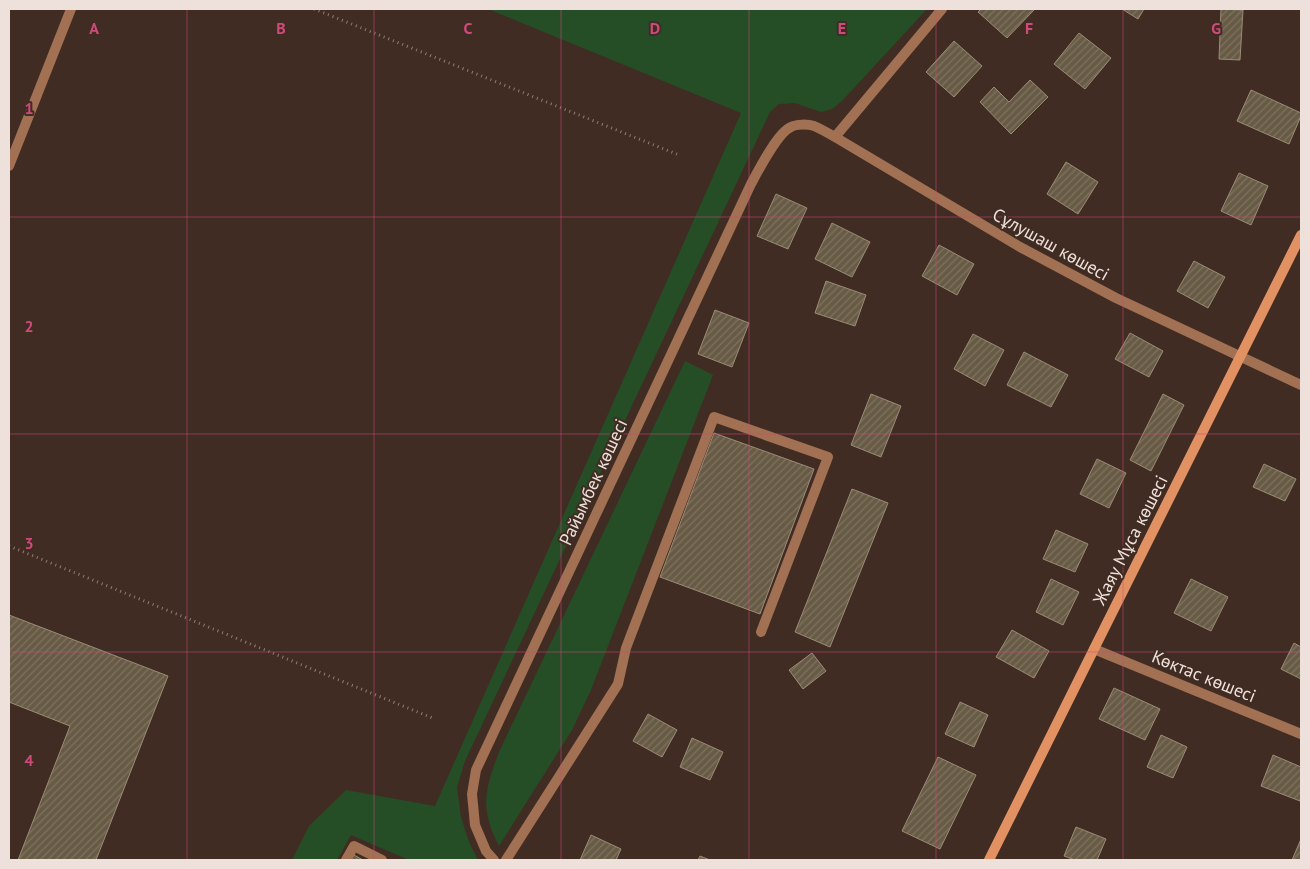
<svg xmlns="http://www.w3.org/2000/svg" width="1310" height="869" font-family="'PT Sans',sans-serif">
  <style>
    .grass { fill: #254e27 }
    .building { fill: url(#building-hatch); stroke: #9a8c76 }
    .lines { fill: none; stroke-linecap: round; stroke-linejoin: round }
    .path { stroke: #8f7d75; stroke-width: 3; stroke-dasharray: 1 4; stroke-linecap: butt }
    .lane { stroke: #a27052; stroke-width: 10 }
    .street { stroke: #a27052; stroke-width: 10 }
    .secondary { stroke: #e29262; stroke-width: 10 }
    .grid { fill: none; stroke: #cd4a7b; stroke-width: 1; stroke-opacity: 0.55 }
    .labels { text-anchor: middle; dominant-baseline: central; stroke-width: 4; stroke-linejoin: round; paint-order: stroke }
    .street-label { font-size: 18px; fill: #eee0da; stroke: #402c22 }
    .grid-label { font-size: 16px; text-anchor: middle; font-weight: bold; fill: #cd4a7b; stroke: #402c22; stroke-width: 4; stroke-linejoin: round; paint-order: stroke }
  </style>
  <defs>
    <pattern id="building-hatch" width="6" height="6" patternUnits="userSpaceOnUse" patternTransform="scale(1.25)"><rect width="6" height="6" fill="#685b46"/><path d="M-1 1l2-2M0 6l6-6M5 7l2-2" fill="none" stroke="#7e7260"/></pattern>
  </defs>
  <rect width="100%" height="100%" fill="#402c22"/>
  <g class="grass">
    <polygon points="488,9 927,9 842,101 832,109 821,112 795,103 779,104 770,112 465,761 457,787 461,817 469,842 478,860 409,860 351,835 337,860 292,860 309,826 346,790 435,806 741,113"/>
    <path d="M 685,361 L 713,375 L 591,690 L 572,730 L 499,846 C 480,809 484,791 499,752 Z"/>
  </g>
  <g class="building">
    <polygon points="981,9 1033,9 1034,10 1007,38 978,12"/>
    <polygon points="1122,9 1144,9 1138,19"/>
    <polygon points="1221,9 1243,10 1240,60 1219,59"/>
    <polygon points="1079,33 1111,58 1085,89 1054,64"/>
    <polygon points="954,41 982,66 954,97 926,72"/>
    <polygon points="1030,80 1048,97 1011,134 980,102 994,87 1009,102"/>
    <polygon points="1251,90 1301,113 1301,116 1289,144 1237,121"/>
    <polygon points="1066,162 1098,182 1078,214 1047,194"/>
    <polygon points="1239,173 1268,186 1251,225 1221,211"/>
    <polygon points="776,194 807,208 788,249 757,236"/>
    <polygon points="832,223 870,242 852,277 815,259"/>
    <polygon points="939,245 974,264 957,295 922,276"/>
    <polygon points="1194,261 1225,277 1208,308 1177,291"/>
    <polygon points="826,281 866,295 855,326 815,313"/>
    <polygon points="715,310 749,323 732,367 698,354"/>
    <polygon points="1130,333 1163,351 1149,377 1115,359"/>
    <polygon points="973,334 1004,350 985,386 954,369"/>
    <polygon points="1024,352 1068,375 1051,407 1007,385"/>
    <polygon points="871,394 901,406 881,457 851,445"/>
    <polygon points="1163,394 1184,405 1151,471 1130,460"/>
    <polygon points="714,433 814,469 760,614 660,577"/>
    <polygon points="1097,459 1126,473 1109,508 1080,494"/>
    <polygon points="1264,464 1296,479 1285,501 1253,487"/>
    <polygon points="852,489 888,503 830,647 795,632"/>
    <polygon points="1056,530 1088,544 1075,572 1043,559"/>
    <polygon points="1051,579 1079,592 1063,625 1036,612"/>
    <polygon points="1191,579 1228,597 1211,631 1174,613"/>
    <polygon points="9,615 168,676 96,860 18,860 70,726 9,702"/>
    <polygon points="1012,630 1049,651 1034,678 996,657"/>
    <polygon points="1294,643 1301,647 1301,679 1281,669"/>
    <polygon points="812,653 826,671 803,689 789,670"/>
    <polygon points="1114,688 1160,709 1145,740 1099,719"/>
    <polygon points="960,702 988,715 974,747 945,734"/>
    <polygon points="648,714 677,730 662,757 633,741"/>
    <polygon points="1161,735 1187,747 1173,778 1147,767"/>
    <polygon points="692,738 723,752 710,780 680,767"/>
    <polygon points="1273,755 1301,767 1301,799 1300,801 1261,786"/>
    <polygon points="938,757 976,775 940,849 902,831"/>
    <polygon points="1076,827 1106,839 1097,860 1075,860 1064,856"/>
    <polygon points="591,835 621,849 616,860 580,860"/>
    <polygon points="1301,839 1301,860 1292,860"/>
    <polygon points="354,855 363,860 351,860"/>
    <polygon points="700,856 710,860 698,860"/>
  </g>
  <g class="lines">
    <g class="path">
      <polyline points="314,9 679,155"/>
      <polyline points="9,546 435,719"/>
    </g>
    <g class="lane">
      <polyline points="9,166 71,9"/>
      <polyline points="346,860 354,846 382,860"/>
      <polyline points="506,860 618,684 626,648 714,417 828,457 761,632"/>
    </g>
    <g class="street">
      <polyline points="835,137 942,9"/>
      <polyline points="1094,649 1301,734"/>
      <path d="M 494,860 L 486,851 L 475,825 L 472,794 L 476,770 L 751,184 C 758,171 778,132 791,127 C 796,124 808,124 814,126 C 821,129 828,133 835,137 L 1020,247 L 1116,298 L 1301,385"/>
    </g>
    <polyline class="secondary" points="989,860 1094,649 1301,235"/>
  </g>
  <path class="grid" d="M 187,9 L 187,860M 374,9 L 374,860M 561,9 L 561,860M 749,9 L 749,860M 936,9 L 936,860M 1123,9 L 1123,860M 9,217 L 1301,217M 9,434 L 1301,434M 9,652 L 1301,652"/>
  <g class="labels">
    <g class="street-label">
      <text transform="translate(1051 244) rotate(29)">Сұлушаш көшесі</text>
      <text transform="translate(593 482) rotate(-65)">Райымбек көшесі</text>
      <text transform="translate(1130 540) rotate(-63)">Жаяу Мұса көшесі</text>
      <text transform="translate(1204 676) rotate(22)">Көктас көшесі</text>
    </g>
  </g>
  <g class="grid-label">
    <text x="94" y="34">A</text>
    <text x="281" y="34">B</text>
    <text x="468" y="34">C</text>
    <text x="655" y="34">D</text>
    <text x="842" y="34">E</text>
    <text x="1029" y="34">F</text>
    <text x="1216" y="34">G</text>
    <text x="29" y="114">1</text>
    <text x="29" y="332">2</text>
    <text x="29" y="549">3</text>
    <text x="29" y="766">4</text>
  </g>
  <rect width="1310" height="869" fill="none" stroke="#eee0da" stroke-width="20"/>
</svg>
